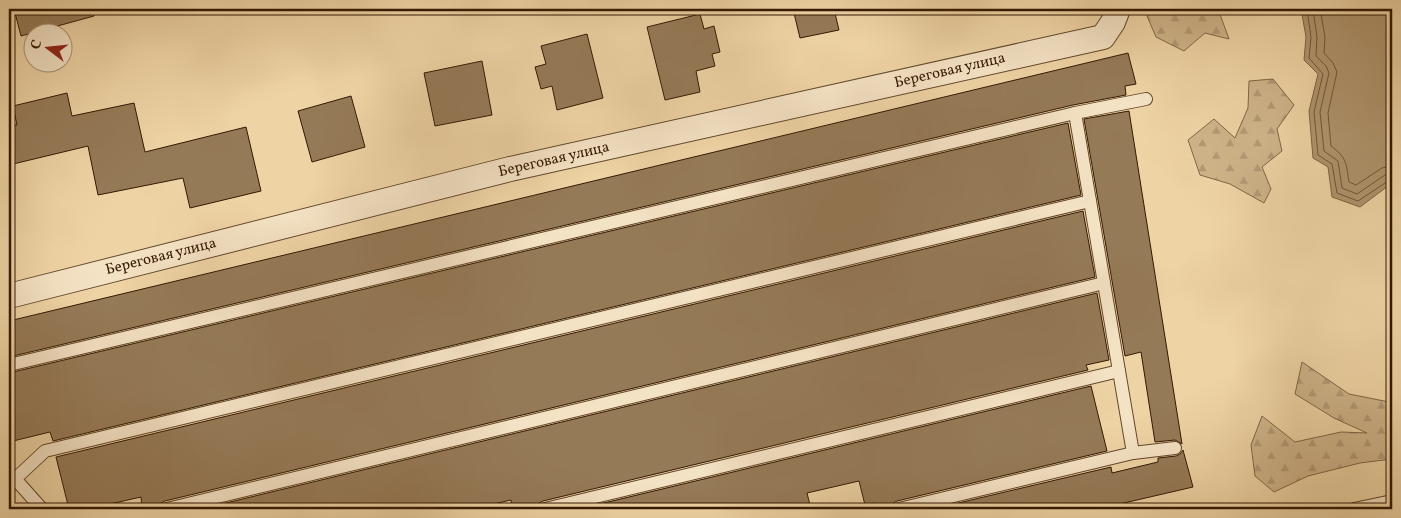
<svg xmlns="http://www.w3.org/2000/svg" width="1401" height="518" font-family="Vollkorn,serif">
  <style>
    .forest { fill: url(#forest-firs); stroke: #816646 }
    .water { fill: #af946d; stroke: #7e6343 }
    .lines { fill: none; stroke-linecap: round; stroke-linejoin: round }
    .shore { stroke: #725638; stroke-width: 1 }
    .building { fill: #957a57; stroke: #341903 }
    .service-casing { stroke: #62482b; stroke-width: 14 }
    .minor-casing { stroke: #62482b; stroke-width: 26 }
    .service { stroke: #f4e2c4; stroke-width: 12 }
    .minor { stroke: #f4e2c4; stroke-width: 24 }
    .labels { text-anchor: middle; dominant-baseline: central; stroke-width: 5; stroke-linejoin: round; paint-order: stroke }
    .street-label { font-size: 15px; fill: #341903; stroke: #f4e2c4 }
  </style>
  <defs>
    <pattern id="forest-firs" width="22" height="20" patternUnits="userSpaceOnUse" patternTransform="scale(1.25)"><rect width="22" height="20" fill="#ceb389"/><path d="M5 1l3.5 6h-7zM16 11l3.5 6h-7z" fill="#b29975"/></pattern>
  </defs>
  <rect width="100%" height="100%" fill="#eed3a4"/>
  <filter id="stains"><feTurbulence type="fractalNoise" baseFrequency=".004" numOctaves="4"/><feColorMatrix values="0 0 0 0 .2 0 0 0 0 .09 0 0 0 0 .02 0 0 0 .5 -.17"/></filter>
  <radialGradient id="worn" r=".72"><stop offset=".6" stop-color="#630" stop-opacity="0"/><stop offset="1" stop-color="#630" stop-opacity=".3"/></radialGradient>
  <g class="forest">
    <polygon points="1150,9 1218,9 1229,39 1205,33 1184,51 1156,37 1147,16"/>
    <polygon points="1273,79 1294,105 1277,129 1282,151 1262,167 1271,189 1264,203 1230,184 1200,175 1188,140 1214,119 1235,138 1248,108 1249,81"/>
    <polygon points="1302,362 1349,394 1389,402 1392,405 1392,459 1360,463 1308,476 1274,492 1255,476 1251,445 1262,416 1295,442 1341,432 1367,433 1334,418 1295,394"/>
  </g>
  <polygon class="water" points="1301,9 1392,9 1392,183 1360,207 1332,197 1328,167 1313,158 1309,111 1318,74 1304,60 1306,37"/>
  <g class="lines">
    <g class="shore">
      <polyline points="1307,9 1311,37 1309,58 1323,74 1314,112 1318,155 1332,164 1337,193 1358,201 1388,181 1392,180"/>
      <polyline points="1313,9 1317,37 1316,56 1326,66 1329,73 1320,112 1324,151 1338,161 1342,188 1357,194 1385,175 1392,173"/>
      <path d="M 1320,9 L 1325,37 L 1324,53 L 1333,63 L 1337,72 L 1328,113 L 1331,146 C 1347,158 1346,163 1349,182 L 1356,185 L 1382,168 L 1392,166"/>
    </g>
  </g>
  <g class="building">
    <polygon points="14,9 93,9 94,16 21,36"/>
    <polygon points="793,9 834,9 839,30 800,38"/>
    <polygon points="700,14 704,29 714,26 720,52 712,54 715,66 696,71 700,92 665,100 647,27"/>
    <polygon points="587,34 603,98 557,110 552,86 541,89 535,67 546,64 541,46"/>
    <polygon points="1128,53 1136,84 1125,86 1126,95 1073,105 9,357 9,321"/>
    <polygon points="482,61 492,115 435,126 424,73"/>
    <polygon points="67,93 72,116 134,103 145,152 246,127 261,191 190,208 183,178 98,195 88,146 9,165 9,126 17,125 13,106"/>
    <polygon points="351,96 365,147 312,162 298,111"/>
    <polygon points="1129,111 1182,444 1175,440 1155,442 1141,352 1125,356 1084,119"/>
    <polygon points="1068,123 1081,195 53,441 50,432 9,442 9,373"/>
    <polygon points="1083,211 1095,277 165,501 161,503 159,509 142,509 141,497 88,509 69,509 56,457"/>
    <polygon points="1097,293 1109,360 1086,365 1088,370 543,501 539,503 537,509 512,509 511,500 472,509 201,509"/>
    <polygon points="1091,386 1107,451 897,501 893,503 891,509 875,509 875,503 865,505 859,481 807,493 811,509 579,509"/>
    <polygon points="1183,450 1193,487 1098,509 933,509 1111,467 1112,473 1158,462 1158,458 1176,456 1180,454"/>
  </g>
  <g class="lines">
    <g class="service-casing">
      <g id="service">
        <polyline points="1075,113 1133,453"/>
        <polyline points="9,365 1075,113 1146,99"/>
        <polyline points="9,472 42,509"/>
        <polyline points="15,479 45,451 1090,201"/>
        <polyline points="167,509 1104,283"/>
        <polyline points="545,509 1119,371"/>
        <polyline points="899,509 1133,453 1175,448"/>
        <polyline points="1354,509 1392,501"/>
      </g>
    </g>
    <g class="minor-casing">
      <polyline id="minor" points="9,296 510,169 1103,37 1113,22 1118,9"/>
    </g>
    <use href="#service" class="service"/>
    <use href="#minor" class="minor"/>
  </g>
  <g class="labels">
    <g class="street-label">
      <text transform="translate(950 71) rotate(-13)">Береговая улица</text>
      <text transform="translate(554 160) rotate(-13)">Береговая улица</text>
      <text transform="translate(161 257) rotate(-14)">Береговая улица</text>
    </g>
  </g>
  <rect width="1401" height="518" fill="none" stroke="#eed3a4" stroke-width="30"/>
  <rect x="10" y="10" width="1381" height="498" fill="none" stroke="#341903" stroke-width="2.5"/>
  <rect x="15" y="15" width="1371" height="488" fill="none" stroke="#341903"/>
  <g transform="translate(48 48) rotate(286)"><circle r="24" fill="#f4e2c4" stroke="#a79277"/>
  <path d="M0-4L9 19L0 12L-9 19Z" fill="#8f2418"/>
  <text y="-8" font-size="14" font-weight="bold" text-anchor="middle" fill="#341903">С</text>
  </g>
  <rect width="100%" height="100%" filter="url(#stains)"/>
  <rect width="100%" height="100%" fill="url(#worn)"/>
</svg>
